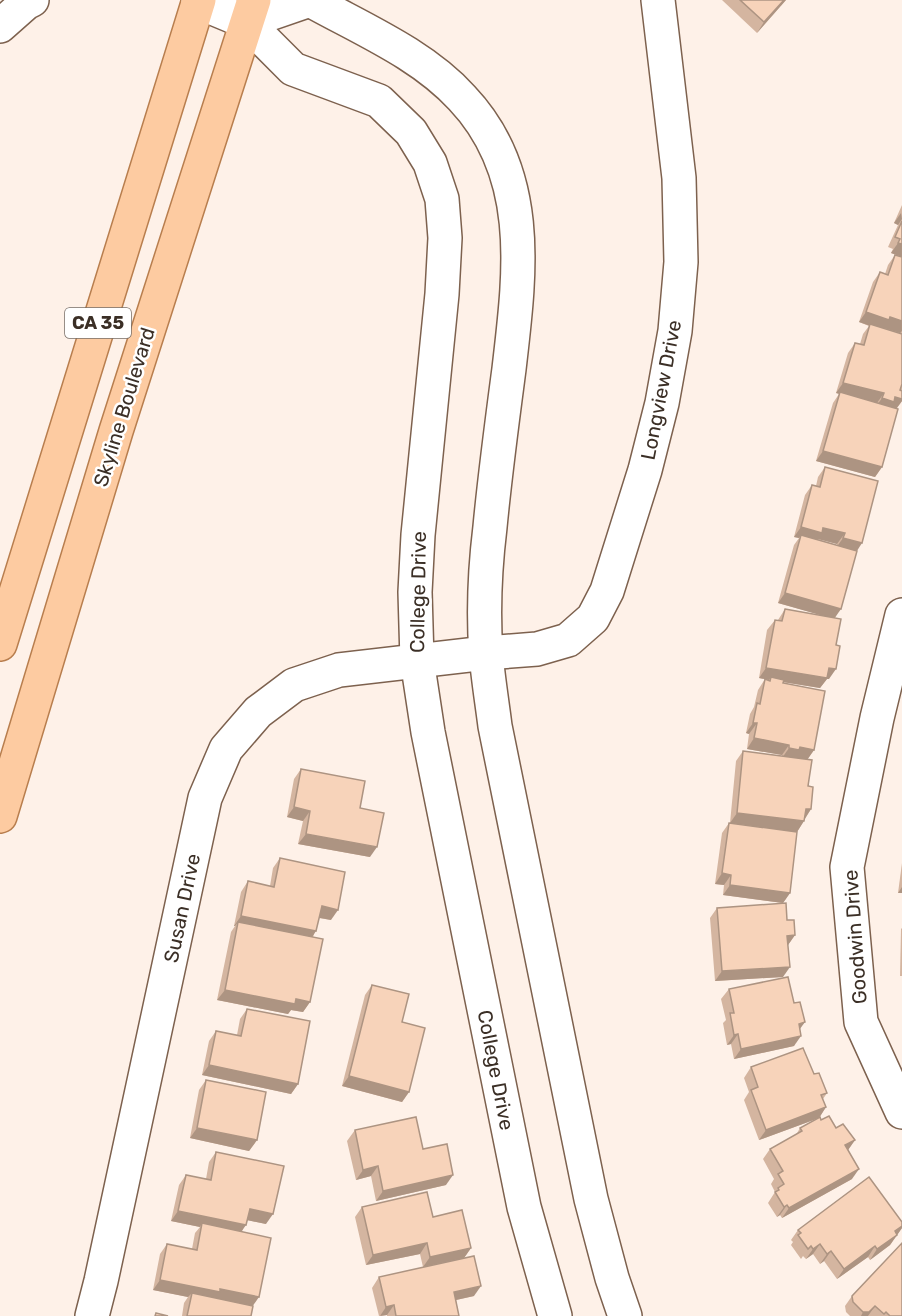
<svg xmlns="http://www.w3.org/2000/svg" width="902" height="1316" font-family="Rubik,sans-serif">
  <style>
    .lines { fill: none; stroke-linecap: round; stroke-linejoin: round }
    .street-casing { stroke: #7d614e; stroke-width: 36 }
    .secondary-casing { stroke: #7d614e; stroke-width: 36 }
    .primary-casing { stroke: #b87e4e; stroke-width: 36 }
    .street { stroke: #fff; stroke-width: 33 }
    .secondary { stroke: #fff; stroke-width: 33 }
    .primary { stroke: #fdcba1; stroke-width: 33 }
    .wall { fill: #d4b5a0; fill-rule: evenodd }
    .shaded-wall { fill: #ad9482 }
    .building { fill: #f7d3ba; stroke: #ad9482; stroke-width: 1.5 }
    .labels { text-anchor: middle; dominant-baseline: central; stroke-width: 5; stroke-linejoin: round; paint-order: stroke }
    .shield { fill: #fff; stroke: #766d67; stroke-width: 1.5 }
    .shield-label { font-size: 18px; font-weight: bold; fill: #3b2f26 }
    .street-label { font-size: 20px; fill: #3b2f26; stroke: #fff }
  </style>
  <rect width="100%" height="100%" fill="#fef1e8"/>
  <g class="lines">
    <g class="street-casing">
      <g id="street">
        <polyline points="0,26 26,3 32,0"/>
        <polyline points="902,615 877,718 847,867 861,1022 902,1112"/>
        <polyline points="92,1316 101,1281 205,798 226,749 258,712 294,685 339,670 486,653 537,649 568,640 593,618 607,591 645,470 662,403 675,331 681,262 679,178 658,0"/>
      </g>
    </g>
    <g class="secondary-casing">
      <g id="secondary">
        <path d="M 310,0 C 362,29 422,54 462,98 C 534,174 520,274 509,369 C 502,422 495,474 490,527 C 485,568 483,612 486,654 C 488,678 492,702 495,726 L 591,1199 L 612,1278 L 625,1316"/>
        <polyline points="198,2 246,22 293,69 379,101 411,132 430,163 442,199 445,238 442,294 418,535 415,592 417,660 428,732 524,1207 555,1316"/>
        <polyline points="246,22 310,0"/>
      </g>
    </g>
    <g class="primary-casing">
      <g id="primary">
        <polyline points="0,644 199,0"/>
        <polyline points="0,816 116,431 254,0"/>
      </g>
    </g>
    <use href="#street" class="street"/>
    <use href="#secondary" class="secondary"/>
    <use href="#primary" class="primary"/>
  </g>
  <g class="wall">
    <polygon points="722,0 786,0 757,33"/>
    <polygon points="902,205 902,257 891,253 893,249 888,247 898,225 894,223"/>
    <polygon points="895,255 902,257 902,401 897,408 882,467 875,477 816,461 833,403 839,394 836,393 848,353 855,343 860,344 863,334 869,326 859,322 873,282 880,272 885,274 888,265"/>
    <path d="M 825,467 L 857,551 L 835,618 L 829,679 L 827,679 L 820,688 L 783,682 L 814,750 L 807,760 L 811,809 L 797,832 L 790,893 L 783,903 L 723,895 L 724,885 L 715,884 L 722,833 L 729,823 L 730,823 L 736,761 L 743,751 L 782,756 L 782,755 L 747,749 L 749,734 L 746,733 L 750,714 L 754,707 L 758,690 L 765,679 L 768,680 L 769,680 L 759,678 L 767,630 L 775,620 L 778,620 L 785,609 L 821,615 L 778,603 L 794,545 L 799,538 L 794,537 L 805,495 L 812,485 L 816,486 L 818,477 ZM 817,539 L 818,539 L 837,544 L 837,545 Z"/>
    <polygon points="301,769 360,808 370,857 298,844 303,821 287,817 294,779"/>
    <polygon points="280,858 331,920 319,918 313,937 310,1002 303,1012 291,1010 288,1014 217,1000 231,932 235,926 234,926 241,892 248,881 270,886 273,868"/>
    <polygon points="902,863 902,893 898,893"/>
    <polygon points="717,908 787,920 795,935 788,945 783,977 715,981 710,918"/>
    <polygon points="902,928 902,976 900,976 901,929"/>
    <polygon points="372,985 402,1022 409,1092 402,1102 342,1086 365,995"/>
    <polygon points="729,989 800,1029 794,1046 734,1059 731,1044 727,1045 723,1023 726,1020 721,999"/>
    <polygon points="247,1009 298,1084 291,1094 202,1075 209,1041 216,1031 237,1035 240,1019"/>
    <polygon points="751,1067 814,1074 827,1093 823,1099 826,1107 819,1118 759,1140 744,1100 749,1092 744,1078"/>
    <polygon points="206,1080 257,1140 249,1151 190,1138 199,1090"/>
    <polygon points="821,1120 855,1140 848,1150 852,1179 782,1218 780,1215 777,1217 768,1203 775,1192 771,1184 774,1179 763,1159 770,1149 796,1135 800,1128"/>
    <polygon points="355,1130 446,1185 376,1201 371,1176 356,1180 347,1141"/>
    <polygon points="216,1152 266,1224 247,1220 242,1231 253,1306 251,1316 182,1316 184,1303 188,1297 153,1290 160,1254 167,1244 192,1249 195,1233 200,1227 171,1221 179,1185 186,1175 206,1179 209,1162"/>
    <polygon points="362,1207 433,1217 471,1248 464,1258 423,1267 420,1254 366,1265 355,1217"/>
    <polygon points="902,1228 890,1245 870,1260 868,1257 837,1279 824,1261 820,1264 813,1254 806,1259 803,1256 801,1259 791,1245 793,1242 791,1240 798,1230"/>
    <polygon points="379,1277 474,1296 456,1300 459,1316 387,1316 387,1315 379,1316 372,1288"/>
    <polygon points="852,1296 902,1316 850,1316 846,1312 845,1306"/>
  </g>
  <g class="shaded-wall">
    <polygon points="784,0 786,0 757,33 764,22"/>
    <polygon points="901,213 902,219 898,225 894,223"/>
    <polygon points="898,243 902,244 902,257 891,253"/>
    <polygon points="866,312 890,317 902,321 902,331 900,333 884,328 882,330 859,322"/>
    <polygon points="843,383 884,393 877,403 836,393"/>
    <polygon points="895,397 902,399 902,401 896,409 875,408 882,398"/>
    <polygon points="823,451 882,467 875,477 816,461"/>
    <polygon points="801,527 823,528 845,533 837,544 818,539 815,543 801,535 799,538 794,537"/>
    <polygon points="843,538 862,543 855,554 836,548"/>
    <polygon points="785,593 841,609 834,619 778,603"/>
    <polygon points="766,668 829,668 836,669 829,679 827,679 820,688 770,680 771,677 769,680 759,678"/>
    <polygon points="753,723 757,723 749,734 746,733"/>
    <polygon points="754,738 789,745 782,755 747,749"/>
    <polygon points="800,747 814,750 807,760 782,758 789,748"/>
    <polygon points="294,807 310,811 303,821 287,817"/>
    <polygon points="806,809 811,809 804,820"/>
    <polygon points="737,813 804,821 797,832 730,823"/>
    <polygon points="306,834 377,847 370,857 298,844"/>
    <polygon points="722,873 731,875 724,885 715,884"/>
    <polygon points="730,885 790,893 783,903 723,895"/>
    <polygon points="902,887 902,893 898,893"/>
    <polygon points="322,906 338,910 331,920 315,917"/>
    <polygon points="241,916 316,931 309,942 238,922 235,926 234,926"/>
    <polygon points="795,935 788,945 787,936"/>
    <polygon points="790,967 783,977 715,981 722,971"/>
    <polygon points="225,990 296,999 310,1002 303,1012 291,1010 288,1014 217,1000"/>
    <polygon points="805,1022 797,1033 799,1024"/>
    <polygon points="738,1034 731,1044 727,1045 734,1035"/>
    <polygon points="801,1036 794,1046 734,1059 741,1049"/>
    <polygon points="209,1065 298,1084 291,1094 202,1075"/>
    <polygon points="349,1076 409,1092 402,1102 342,1086"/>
    <polygon points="826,1107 819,1118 759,1140 766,1130"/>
    <polygon points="197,1128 257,1140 249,1151 190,1138"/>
    <polygon points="855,1140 848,1150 845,1145"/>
    <polygon points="378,1166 371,1176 356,1180 363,1170"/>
    <polygon points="859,1169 852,1179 782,1218 789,1208"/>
    <polygon points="453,1175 446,1185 376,1201 383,1191"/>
    <polygon points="787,1205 780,1215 777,1217 784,1207"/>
    <polygon points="250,1209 273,1214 266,1224 242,1219"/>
    <polygon points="178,1211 246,1225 239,1235 202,1223 200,1227 171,1221"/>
    <polygon points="902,1226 902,1228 890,1245 870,1260 877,1249 895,1231"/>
    <polygon points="427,1243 420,1254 366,1265 373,1255"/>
    <polygon points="820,1244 813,1254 806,1259 813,1249"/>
    <polygon points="875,1246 868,1257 837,1279 844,1269"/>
    <polygon points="471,1248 464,1258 423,1267 430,1257"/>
    <polygon points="831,1251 824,1261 820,1264 827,1254"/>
    <polygon points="160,1280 220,1289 259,1297 252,1307 192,1293 188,1297 153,1290"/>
    <polygon points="481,1286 474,1296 447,1302 454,1292"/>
    <polygon points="394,1305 387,1315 380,1316 386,1307"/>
    <polygon points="875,1306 868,1316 861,1316 863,1312"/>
  </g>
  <g class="building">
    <polygon points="740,0 784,0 764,22"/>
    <polygon points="902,221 902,244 898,243 900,239 895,237"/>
    <polygon points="895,255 902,257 902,321 890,317 889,320 866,312 880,272 888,275"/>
    <polygon points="870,324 902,334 902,384 900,390 902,391 902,399 895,397 894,402 882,398 884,393 843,383 855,343 864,345"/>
    <polygon points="840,392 898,409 882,467 823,451"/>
    <polygon points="825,467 878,481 862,543 843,538 845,533 823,528 822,533 801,527 812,485 820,487"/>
    <polygon points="801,535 857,551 841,609 785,593"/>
    <polygon points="785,609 841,619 836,645 840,646 836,669 829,668 827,678 766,668 775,620 782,621"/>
    <polygon points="771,677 784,680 783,683 825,691 814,750 800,747 799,750 789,748 789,745 754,738 757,723 753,723 757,703 760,704 765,679 770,681"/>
    <polygon points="743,751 812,760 808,786 813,787 811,809 806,809 804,821 737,813"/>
    <polygon points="301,769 365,781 360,808 384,813 377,847 306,834 310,811 294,807"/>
    <polygon points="729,823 797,832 790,893 730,885 731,875 722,873"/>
    <polygon points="280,858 345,872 338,910 322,906 316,931 241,916 248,881 274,887"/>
    <polygon points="786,903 787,920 794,920 795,935 787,936 790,967 722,971 717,908"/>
    <polygon points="238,922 323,939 310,1002 296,999 295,1004 225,990"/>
    <polygon points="788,977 794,1003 800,1002 805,1022 799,1024 801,1036 741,1049 738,1034 734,1035 730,1013 734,1013 729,989"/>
    <polygon points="372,985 409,994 402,1022 425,1028 409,1092 349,1076"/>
    <polygon points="247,1009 310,1021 298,1084 209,1065 216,1031 241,1036"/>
    <polygon points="803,1048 814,1074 819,1073 827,1093 821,1095 826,1107 766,1130 751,1090 758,1087 751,1067"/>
    <polygon points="206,1080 266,1092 257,1140 197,1128"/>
    <polygon points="829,1116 836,1128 843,1124 855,1140 845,1145 859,1169 789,1208 787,1205 784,1207 775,1192 779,1190 778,1188 784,1184 778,1174 783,1171 770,1149 802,1131 800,1128 820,1117 821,1120"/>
    <polygon points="416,1117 423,1149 447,1144 453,1175 383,1191 378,1166 363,1170 355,1130"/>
    <polygon points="216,1152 284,1166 273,1214 250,1209 246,1225 178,1211 186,1175 211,1180"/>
    <polygon points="869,1177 902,1222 902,1226 895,1231 897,1235 877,1249 875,1246 844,1269 831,1251 827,1254 820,1244 813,1249 811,1246 808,1249 798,1235 801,1233 798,1230"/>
    <polygon points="427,1192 433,1217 462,1210 471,1248 430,1257 427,1243 373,1255 362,1207"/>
    <polygon points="202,1223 271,1238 259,1297 220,1289 220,1292 160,1280 167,1244 197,1250"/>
    <polygon points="902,1243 902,1316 890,1316 886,1312 884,1314 875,1306 869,1312 863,1312 853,1302 852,1296"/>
    <polygon points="474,1256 481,1286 454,1292 459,1316 396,1316 394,1305 386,1307 379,1277"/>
    <polygon points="192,1293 253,1306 251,1316 187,1316"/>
    <polygon points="156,1313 168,1316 155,1316"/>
  </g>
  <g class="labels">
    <rect class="shield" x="65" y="308" width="66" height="30" rx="4.5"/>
    <g class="shield-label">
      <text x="98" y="323">CA 35</text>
    </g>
    <g class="street-label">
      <text transform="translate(661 390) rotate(-79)">Longview Drive</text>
      <text transform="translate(124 407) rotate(-73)">Skyline Boulevard</text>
      <text transform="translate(418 592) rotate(-89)">College Drive</text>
      <text transform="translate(182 908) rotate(-78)">Susan Drive</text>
      <text transform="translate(855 937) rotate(-94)">Goodwin Drive</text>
      <text transform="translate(496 1070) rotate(79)">College Drive</text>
    </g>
  </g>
</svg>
